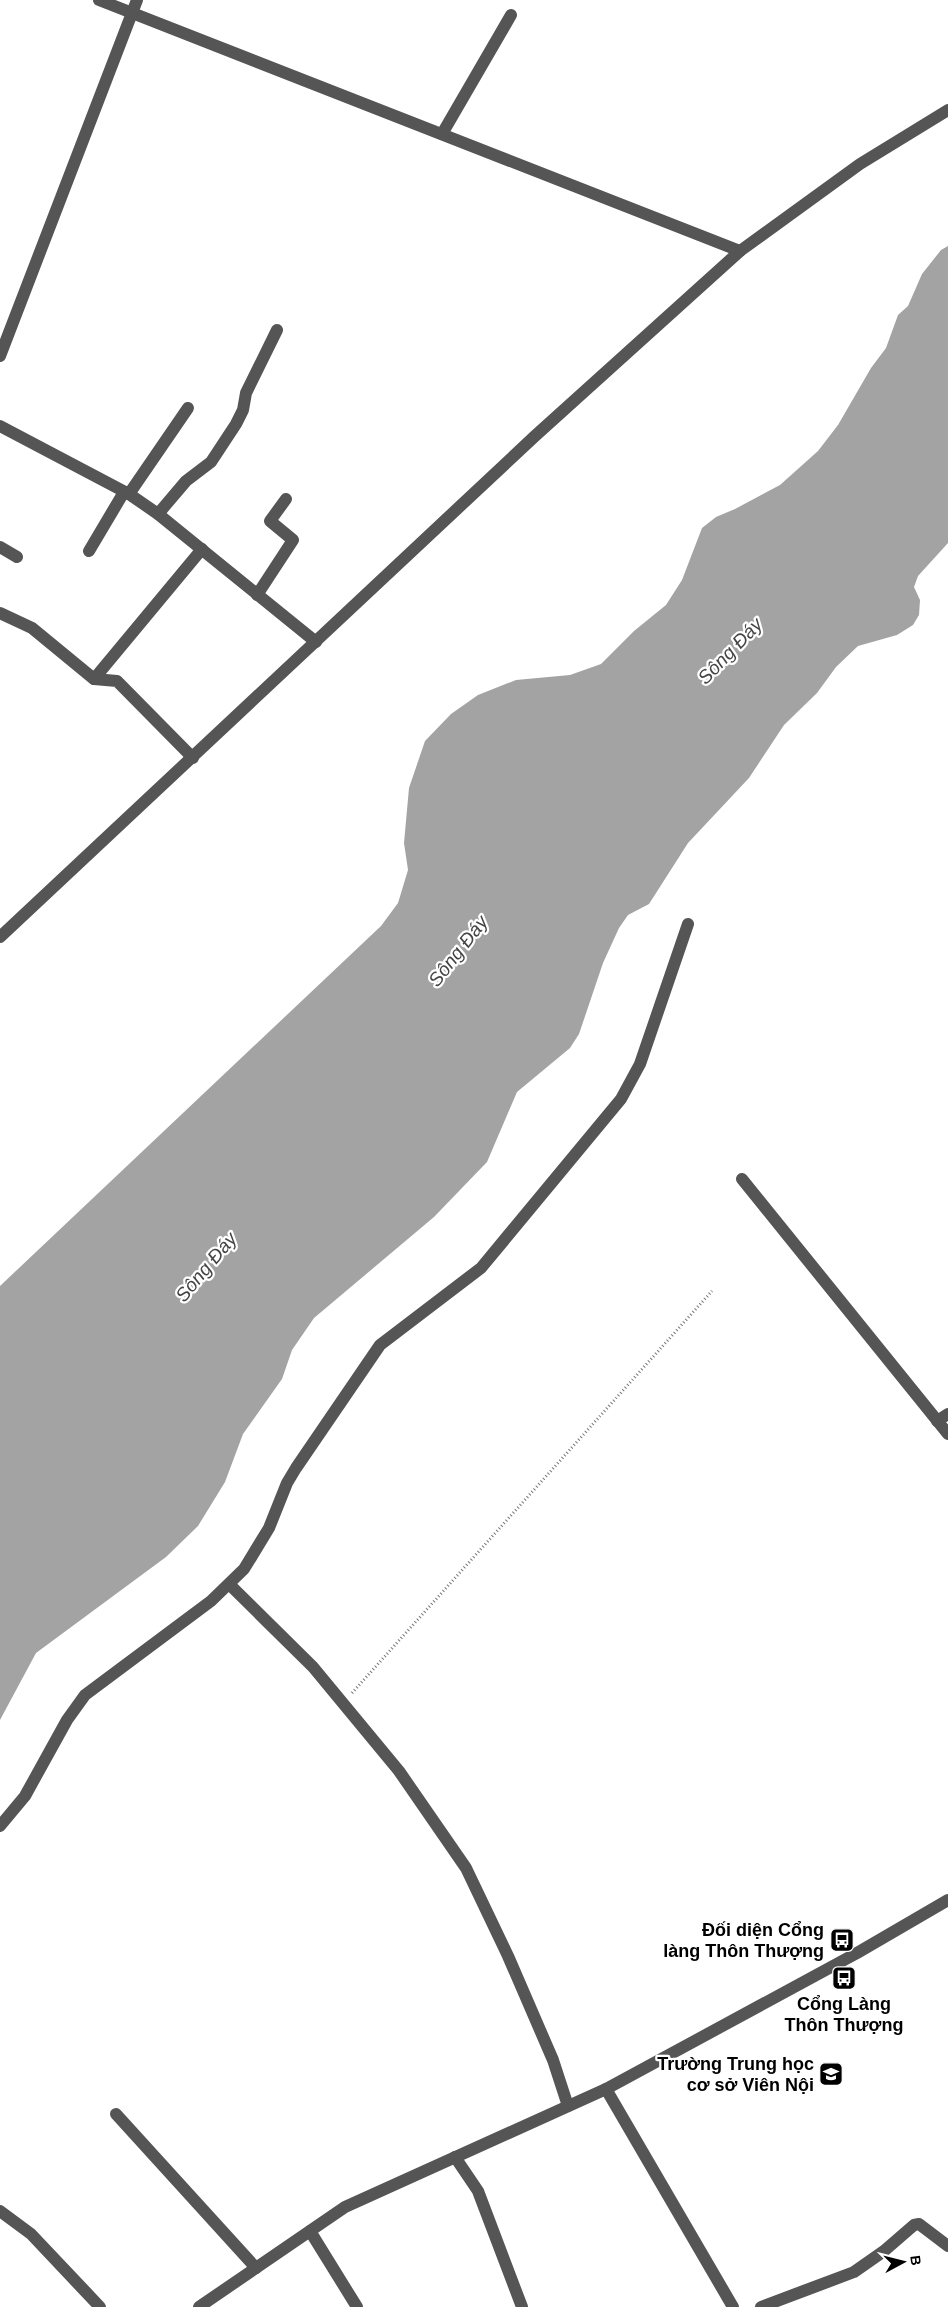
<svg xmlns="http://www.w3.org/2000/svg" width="948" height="2307" font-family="Helvetica,sans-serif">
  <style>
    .water { fill: #a3a3a3 }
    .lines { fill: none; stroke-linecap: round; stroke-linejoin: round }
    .path { stroke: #777; stroke-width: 3; stroke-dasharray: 1 2.5; stroke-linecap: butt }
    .minor { stroke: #555; stroke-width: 12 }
    .labels { text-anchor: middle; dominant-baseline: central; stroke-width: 4.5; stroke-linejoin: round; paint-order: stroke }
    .poi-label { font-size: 18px; font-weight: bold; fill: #000; stroke: #fff; text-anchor: end }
    .water-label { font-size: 19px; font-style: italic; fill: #444; stroke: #fff }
  </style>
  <rect width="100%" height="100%" fill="#fff"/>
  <polygon class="water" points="948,246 948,543 918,576 914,587 920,600 919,615 913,625 897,635 858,646 836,667 817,693 784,725 749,778 688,843 649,904 628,915 619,928 603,963 579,1034 570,1048 517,1092 487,1162 434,1217 314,1318 292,1350 282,1379 243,1434 225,1482 198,1526 166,1557 36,1653 0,1720 0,1286 381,926 398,903 408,870 404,843 409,788 425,741 451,714 478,695 516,680 570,675 601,664 634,631 666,605 682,580 702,528 716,517 735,509 780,485 818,451 838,425 871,368 886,348 898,315 908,306 922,274 941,250"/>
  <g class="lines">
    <polyline class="path" points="352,1693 712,1291"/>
    <g class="minor">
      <polyline points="99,0 740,251"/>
      <polyline points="442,134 511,15"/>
      <polyline points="0,356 137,0"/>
      <polyline points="0,426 129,494 158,514 316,642"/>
      <polyline points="129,494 188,408"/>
      <polyline points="158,514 186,481 211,462 236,424 243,410 246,393 277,330"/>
      <polyline points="0,547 17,557"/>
      <polyline points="89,551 124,492"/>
      <polyline points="257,595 293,540 270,521 286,499"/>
      <polyline points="0,613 32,628 94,679 117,681 193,758"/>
      <polyline points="94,679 202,549"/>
      <polyline points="0,937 535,436 740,251 860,164 948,110"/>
      <polyline points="742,1179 948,1434"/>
      <polyline points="937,1421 948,1414"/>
      <polyline points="230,1585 313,1667 399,1771 466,1868 508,1956 553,2060 568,2106"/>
      <polyline points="0,1826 25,1796 67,1720 85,1695 211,1601 244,1569 269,1528 287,1483 296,1468 380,1345 481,1268 621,1099 640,1064 688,924"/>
      <polyline points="606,2089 733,2307"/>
      <polyline points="116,2114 256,2268"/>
      <polyline points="455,2157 478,2191 522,2307"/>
      <polyline points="0,2211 31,2234 100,2307"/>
      <polyline points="310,2231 357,2307"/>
      <polyline points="199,2307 345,2207 606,2089 857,1953 948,1900"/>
      <polyline points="761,2307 854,2272 884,2251 914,2225 919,2224 948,2246"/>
    </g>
  </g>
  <defs>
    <g id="bus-square" transform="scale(1.25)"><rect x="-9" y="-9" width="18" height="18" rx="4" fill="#000" stroke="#fff"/><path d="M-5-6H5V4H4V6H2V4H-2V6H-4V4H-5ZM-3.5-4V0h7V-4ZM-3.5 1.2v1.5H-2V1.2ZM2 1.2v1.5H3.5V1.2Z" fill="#fff"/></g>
    <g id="school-square" transform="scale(1.25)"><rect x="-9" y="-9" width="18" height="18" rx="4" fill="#000" stroke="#fff"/><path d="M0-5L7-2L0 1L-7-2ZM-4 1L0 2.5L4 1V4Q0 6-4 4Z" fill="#fff"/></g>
  </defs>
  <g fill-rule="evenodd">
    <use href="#bus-square" x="842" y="1940"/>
    <use href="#bus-square" x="844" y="1978"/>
    <use href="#school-square" x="831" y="2074"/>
  </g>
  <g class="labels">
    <g class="poi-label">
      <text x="824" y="1930">Đối diện Cổng<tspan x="824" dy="21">làng Thôn Thượng</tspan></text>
      <text x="844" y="2004" text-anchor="middle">Cổng Làng<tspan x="844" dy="21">Thôn Thượng</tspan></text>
      <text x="814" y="2064">Trường Trung học<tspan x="814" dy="21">cơ sở Viên Nội</tspan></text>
    </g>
    <g class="water-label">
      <text transform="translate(730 651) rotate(-46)">Sông Đáy</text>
      <text transform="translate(458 951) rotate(-52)">Sông Đáy</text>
      <text transform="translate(206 1267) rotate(-50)">Sông Đáy</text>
    </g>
  </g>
  <g transform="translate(903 2262) rotate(83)" stroke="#ffffff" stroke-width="4" paint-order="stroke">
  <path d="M0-4L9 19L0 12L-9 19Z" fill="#000000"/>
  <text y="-8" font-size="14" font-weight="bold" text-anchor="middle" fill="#000000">B</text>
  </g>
</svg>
